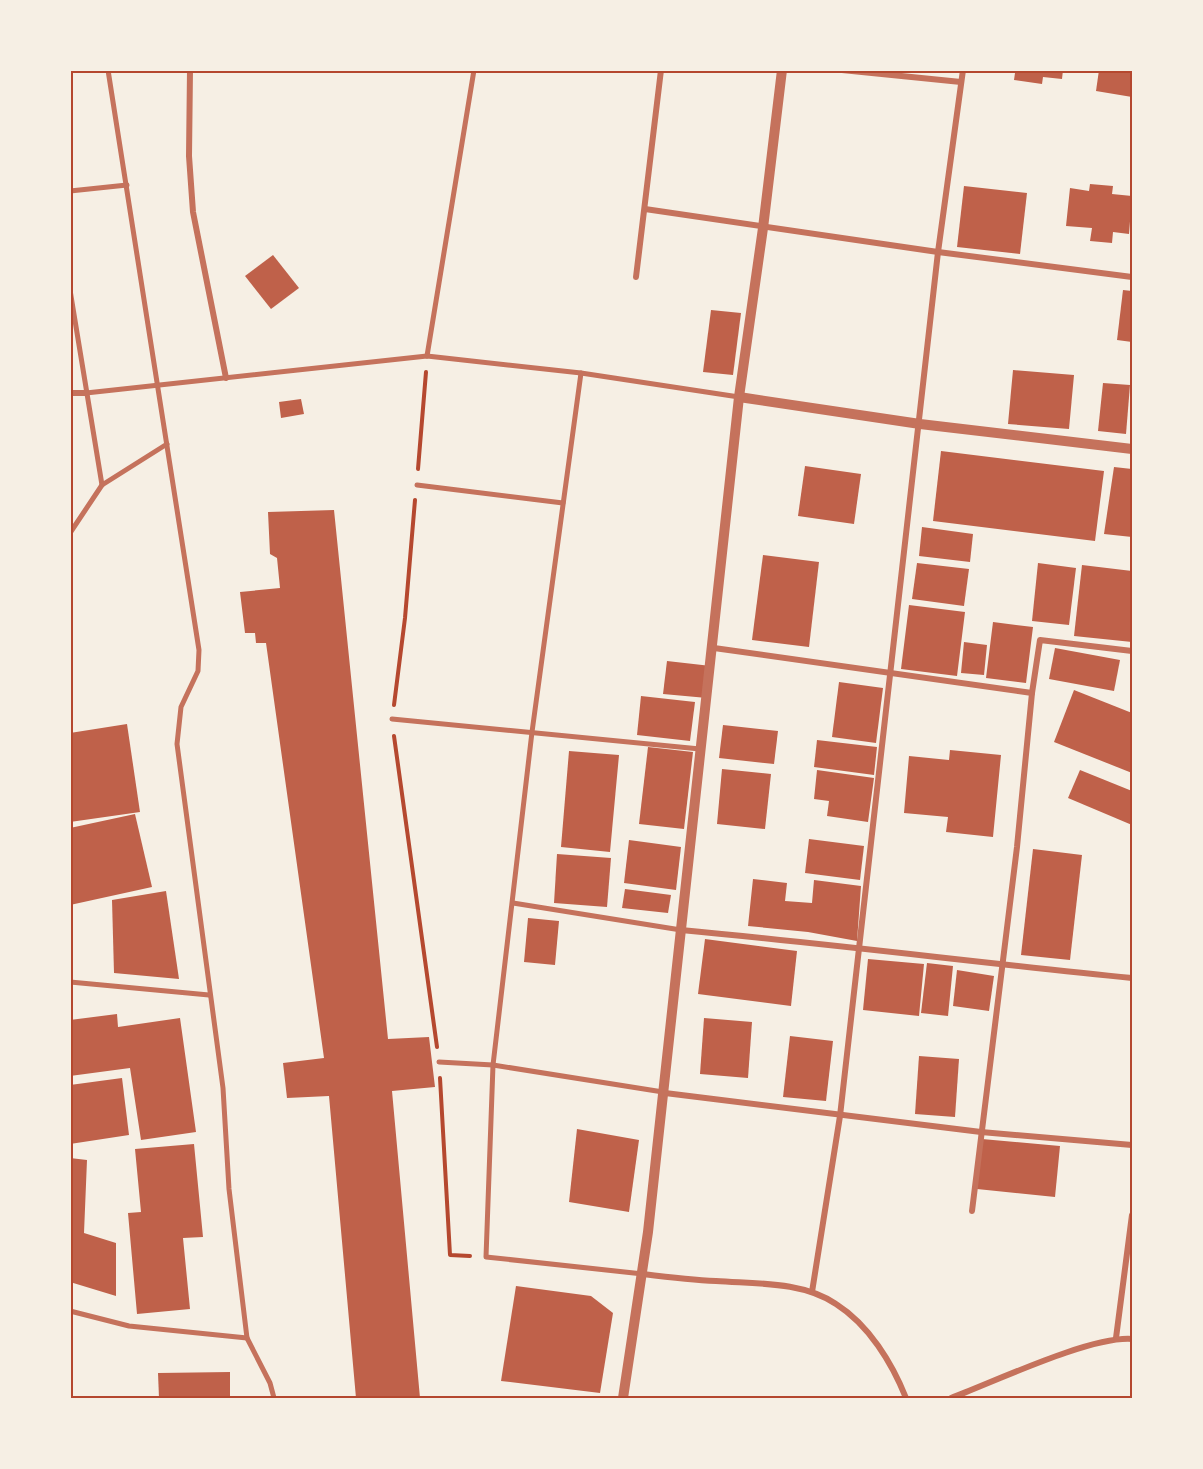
<svg xmlns="http://www.w3.org/2000/svg" width="1203" height="1469" font-family="'Archivo Narrow',sans-serif">
  <style>
    .building { fill: #bf614a }
    .lines { fill: none; stroke-linecap: round; stroke-linejoin: round }
    .path { stroke: #b5482f; stroke-width: 4 }
    .pedestrian { stroke: #c5725c; stroke-width: 5 }
    .minor { stroke: #c5725c; stroke-width: 6 }
    .tertiary { stroke: #c5725c; stroke-width: 10 }
    .neatline { fill: none; stroke: #b5482f; stroke-width: 2 }
  </style>
  <rect width="100%" height="100%" fill="#f6efe4"/>
  <g class="building">
    <polygon points="1007,70 1063,70 1062,79 1043,77 1042,84 1014,80 1015,73"/>
    <polygon points="1099,70 1132,70 1132,97 1096,91"/>
    <polygon points="1090,184 1113,186 1112,194 1132,196 1129,234 1113,232 1112,243 1090,241 1092,228 1066,226 1070,188 1089,191"/>
    <polygon points="964,186 1027,193 1020,254 957,247"/>
    <polygon points="273,255 299,288 271,309 245,276"/>
    <polygon points="1123,290 1132,291 1132,342 1117,340"/>
    <polygon points="711,310 741,313 733,375 703,372"/>
    <polygon points="1013,370 1074,375 1069,429 1008,424"/>
    <polygon points="1103,383 1130,385 1126,434 1098,431"/>
    <polygon points="301,399 304,414 281,418 279,402"/>
    <polygon points="941,451 1104,471 1095,541 933,521"/>
    <polygon points="805,466 861,474 854,524 798,516"/>
    <polygon points="1114,467 1132,469 1132,537 1104,534"/>
    <polygon points="334,510 388,1039 429,1037 435,1087 392,1091 420,1398 356,1398 329,1096 287,1098 283,1063 324,1058 266,643 256,643 255,633 245,633 240,592 280,588 277,558 270,554 268,512"/>
    <polygon points="922,527 973,534 970,562 919,556"/>
    <polygon points="763,555 819,562 809,647 752,640"/>
    <polygon points="917,563 969,569 964,606 912,599"/>
    <polygon points="1038,563 1076,568 1069,625 1032,621"/>
    <polygon points="1082,565 1132,571 1132,642 1074,636"/>
    <polygon points="909,605 965,612 957,676 901,669"/>
    <polygon points="993,622 1033,627 1026,683 986,678"/>
    <polygon points="964,642 987,645 984,675 961,673"/>
    <polygon points="1055,648 1120,660 1114,691 1049,679"/>
    <polygon points="667,661 711,666 707,698 663,694"/>
    <polygon points="839,682 883,688 876,743 832,737"/>
    <polygon points="1074,690 1132,713 1132,773 1054,742"/>
    <polygon points="641,696 695,702 690,741 637,735"/>
    <polygon points="127,724 140,812 70,822 70,733"/>
    <polygon points="723,725 778,731 774,764 719,758"/>
    <polygon points="817,740 877,747 874,775 814,767"/>
    <polygon points="648,747 693,752 684,829 639,824"/>
    <polygon points="950,750 1001,755 993,837 946,832 948,817 904,813 909,756 949,760"/>
    <polygon points="569,751 619,755 610,852 561,847"/>
    <polygon points="722,769 771,774 765,829 717,824"/>
    <polygon points="817,770 874,778 868,822 827,816 829,801 814,799"/>
    <polygon points="1080,770 1132,791 1132,825 1068,798"/>
    <polygon points="135,814 152,887 70,905 70,828"/>
    <polygon points="809,839 864,846 860,880 805,873"/>
    <polygon points="629,840 681,847 676,890 624,883"/>
    <polygon points="1033,849 1082,855 1070,960 1021,955"/>
    <polygon points="557,854 611,858 607,907 554,903"/>
    <polygon points="753,879 787,883 785,901 812,903 814,880 861,886 857,941 808,932 748,926"/>
    <polygon points="625,889 671,895 668,913 622,908"/>
    <polygon points="166,891 179,979 114,973 112,900"/>
    <polygon points="528,918 559,921 555,965 524,962"/>
    <polygon points="705,939 797,951 791,1006 698,994"/>
    <polygon points="868,959 924,964 919,1016 863,1010"/>
    <polygon points="927,963 953,966 948,1016 921,1013"/>
    <polygon points="957,970 994,976 989,1011 953,1006"/>
    <polygon points="117,1014 118,1027 180,1018 196,1132 141,1140 130,1068 70,1076 70,1020"/>
    <polygon points="704,1018 752,1022 748,1078 700,1074"/>
    <polygon points="790,1036 833,1041 826,1101 783,1097"/>
    <polygon points="919,1056 959,1059 955,1117 915,1114"/>
    <polygon points="122,1078 129,1135 70,1144 70,1085"/>
    <polygon points="577,1129 639,1140 629,1212 569,1202"/>
    <polygon points="982,1139 1060,1146 1055,1197 977,1189"/>
    <polygon points="194,1144 203,1237 183,1238 190,1309 137,1314 128,1213 141,1212 135,1149"/>
    <polygon points="70,1158 87,1160 84,1233 116,1243 116,1296 70,1282"/>
    <polygon points="516,1286 591,1296 613,1313 600,1393 501,1381"/>
    <polygon points="230,1372 230,1398 159,1398 158,1373"/>
  </g>
  <g class="lines">
    <g class="path">
      <polyline points="418,469 426,372"/>
      <polyline points="394,705 405,618 415,500"/>
      <polyline points="394,736 437,1047"/>
      <polyline points="440,1078 450,1255 470,1256"/>
    </g>
    <g class="pedestrian">
      <polyline points="108,70 199,650 198,671 181,707 177,744 223,1088 229,1189 247,1338 270,1383 274,1398"/>
      <polyline points="70,191 127,185"/>
      <polyline points="70,290 102,485"/>
      <polyline points="427,356 474,70"/>
      <polyline points="581,373 532,732 493,1065 486,1257 643,1274"/>
      <polyline points="86,393 427,356 581,373 739,397"/>
      <polyline points="417,485 563,503"/>
      <polyline points="70,533 102,485 167,444"/>
      <polyline points="392,719 700,749"/>
      <polyline points="513,903 681,930"/>
      <polyline points="70,982 209,995"/>
      <polyline points="439,1062 493,1065 663,1092"/>
      <polyline points="70,1311 129,1326 247,1338"/>
    </g>
    <g class="minor">
      <polyline points="190,70 189,156 193,212 226,378"/>
      <polyline points="842,70 961,82"/>
      <polyline points="645,209 938,252 1132,277"/>
      <polyline points="636,277 661,70"/>
      <polyline points="70,393 86,393"/>
      <polyline points="714,648 1032,693"/>
      <path d="M 681,930 C 832,944 982,963 1132,978"/>
      <polyline points="665,1093 981,1132 1132,1145"/>
      <polyline points="972,1211 1017,847 1032,693 1040,640 1132,651"/>
      <path d="M 643,1274 C 667,1277 692,1280 716,1281 C 755,1284 802,1281 836,1304 C 869,1325 892,1363 906,1398"/>
      <polyline points="812,1292 840,1116 938,252 963,70"/>
      <polyline points="1116,1338 1132,1215"/>
      <path d="M 951,1398 C 994,1382 1090,1336 1132,1339"/>
    </g>
    <g class="tertiary">
      <polyline points="739,397 920,424 1132,449"/>
      <polyline points="623,1398 648,1232 739,397 763,228 782,70"/>
    </g>
  </g>
  <rect width="1203" height="1469" fill="none" stroke="#f6efe4" stroke-width="144"/>
  <rect x="72" y="72" width="1059" height="1325" class="neatline"/>
</svg>
